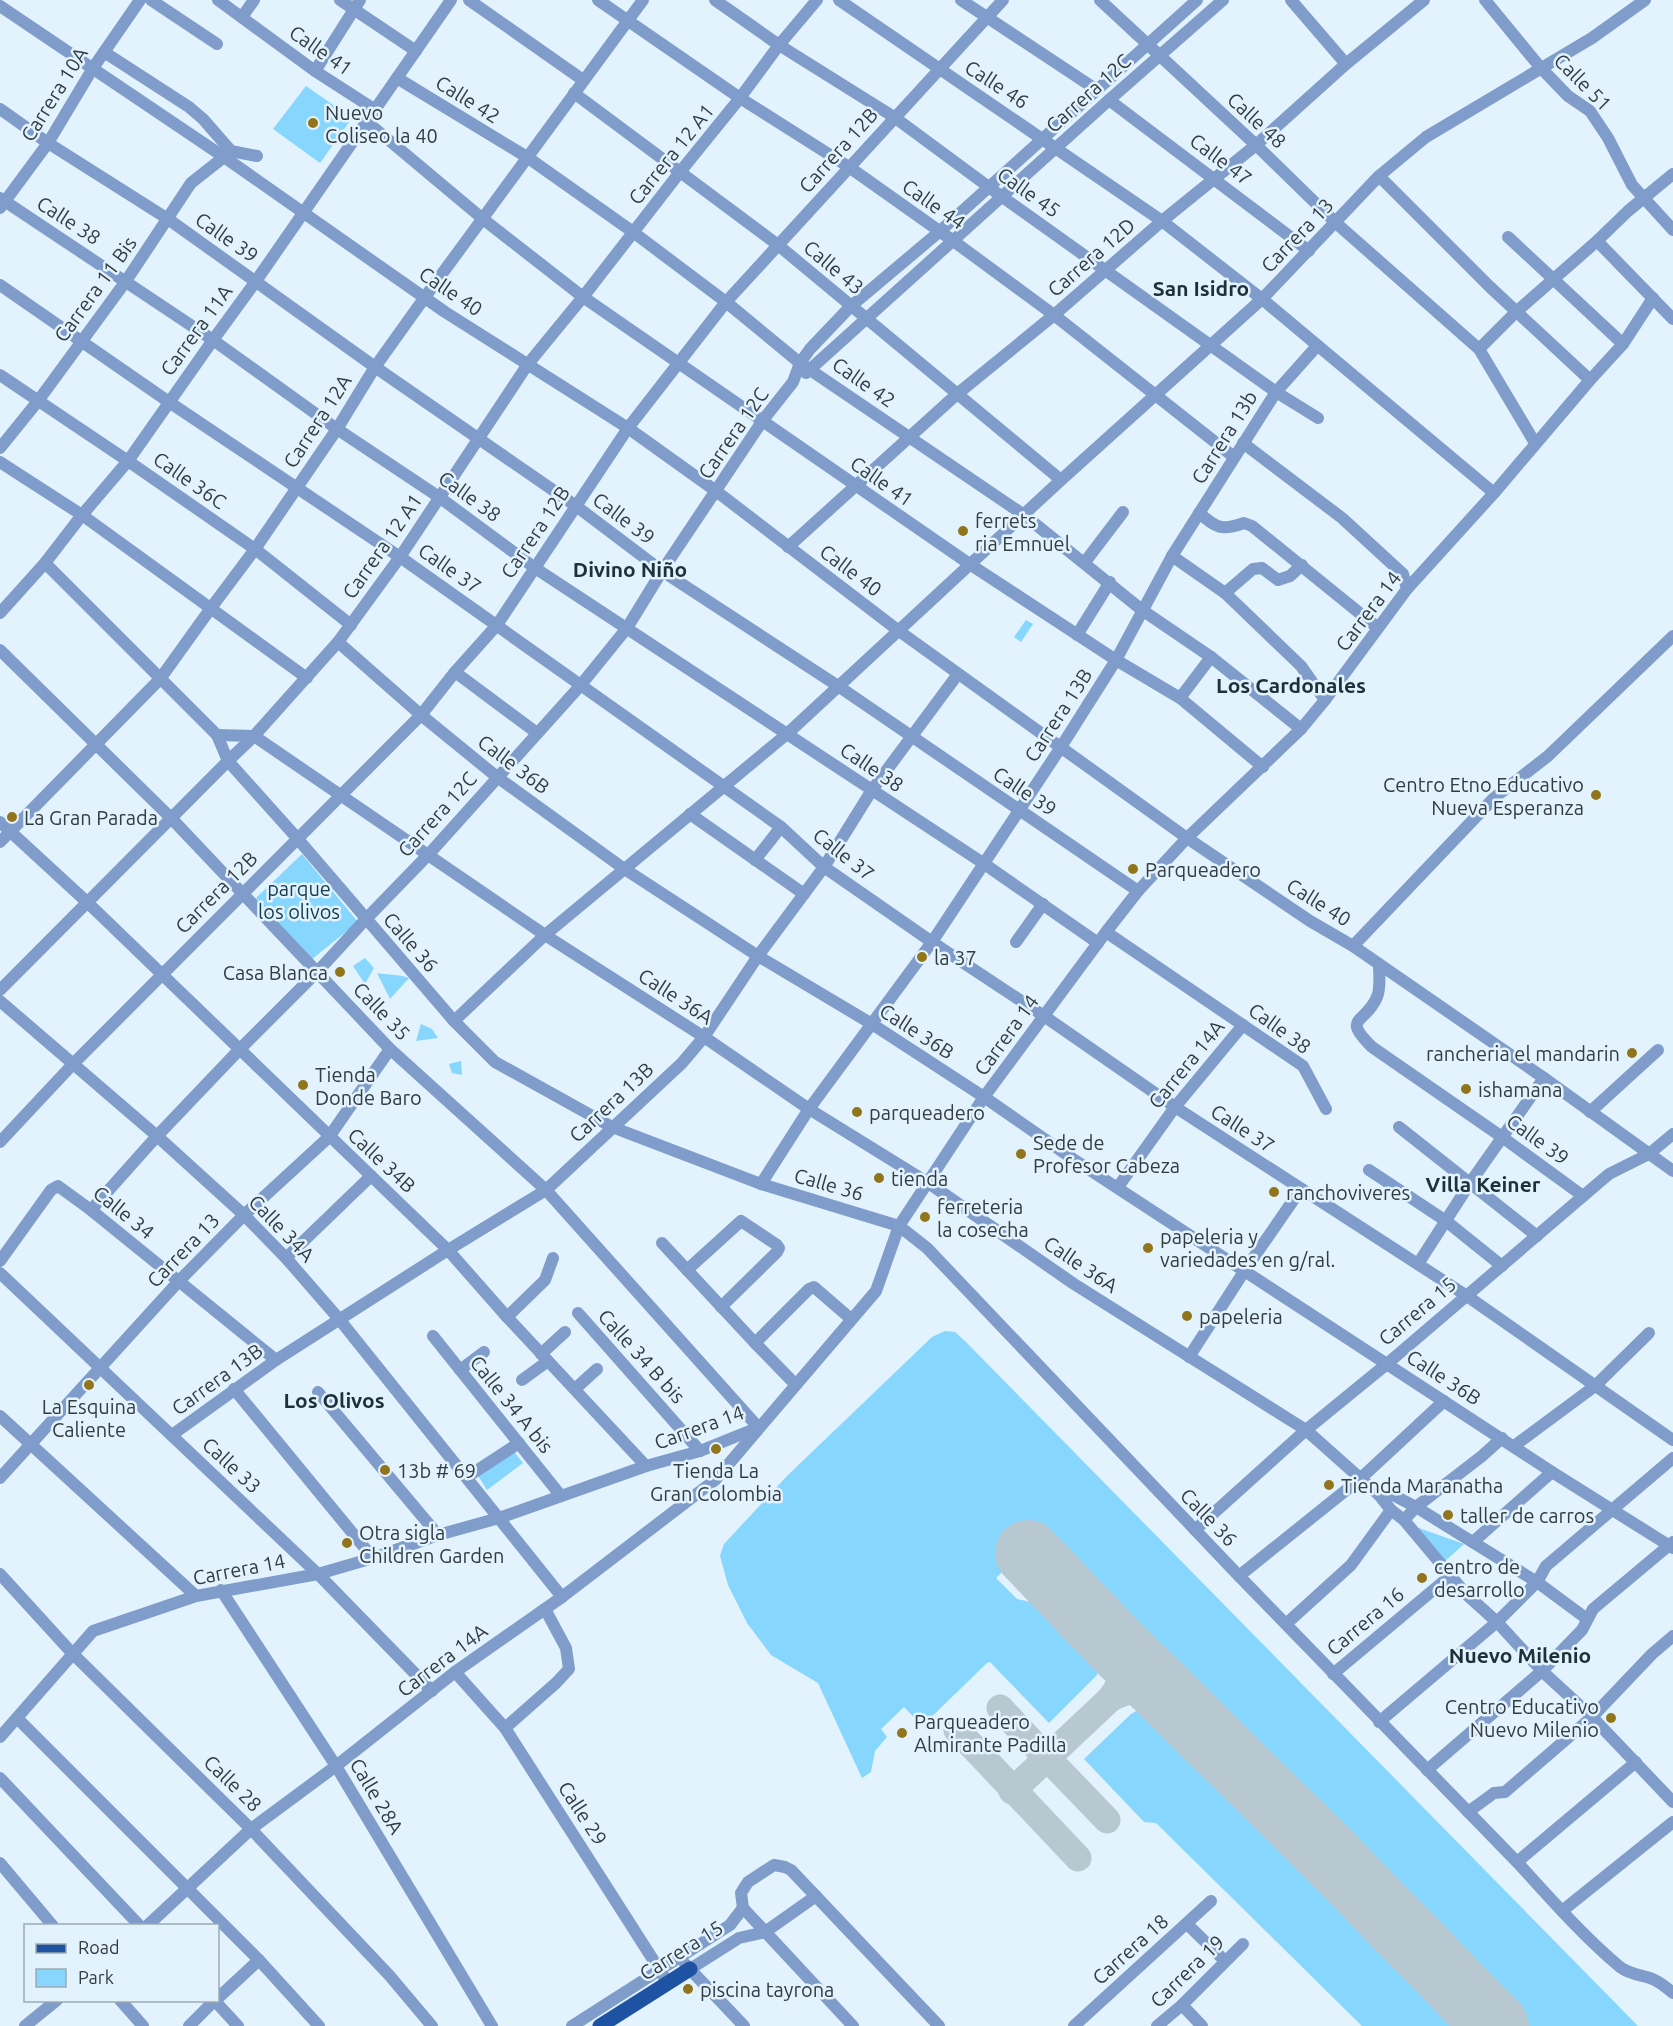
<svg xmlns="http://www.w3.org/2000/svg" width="1673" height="2026" font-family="Ubuntu,sans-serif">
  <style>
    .green { fill: #86d6fd }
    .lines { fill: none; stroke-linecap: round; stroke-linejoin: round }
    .taxiway { stroke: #b8c8d0; stroke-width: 27 }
    .runway { stroke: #b8c8d0; stroke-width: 66 }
    .minor { stroke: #7f9cca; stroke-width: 12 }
    .major { stroke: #1e52a3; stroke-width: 15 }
    .poi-dot { fill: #91751b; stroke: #e2f3fd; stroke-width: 2 }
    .labels { text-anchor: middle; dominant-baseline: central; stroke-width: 5; stroke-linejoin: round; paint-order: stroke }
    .street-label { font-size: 20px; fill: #333c41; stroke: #e2f3fd }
    .poi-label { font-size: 20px; fill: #333c41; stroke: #e2f3fd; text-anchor: start }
    .park-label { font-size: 20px; fill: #133c4e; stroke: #e2f3fd }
    .neighbourhood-label { font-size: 21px; font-weight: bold; fill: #1e3039; stroke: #e2f3fd }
  </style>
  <rect width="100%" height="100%" fill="#e2f3fd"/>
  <g class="green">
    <polygon points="306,86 352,118 320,163 273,129"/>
    <polygon points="1026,620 1033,624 1021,642 1014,637"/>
    <polygon points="302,854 358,922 311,960 256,898"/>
    <polygon points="365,958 374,968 365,984 353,966"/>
    <path d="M 377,973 C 388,975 398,974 409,978 L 390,999 Z"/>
    <polygon points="421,1024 432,1029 438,1038 416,1041"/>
    <polygon points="461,1061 462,1075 452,1073 449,1064"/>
    <polygon points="945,1331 955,1332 965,1341 1638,2026 1524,2026 1038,1536 996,1578 1017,1599 1044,1605 1097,1659 1099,1667 1097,1675 1049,1723 990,1662 987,1663 922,1726 904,1707 881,1729 887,1737 875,1751 871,1772 862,1778 818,1683 771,1655 747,1623 728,1585 720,1556 724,1544 788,1475 932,1337"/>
    <polygon points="512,1449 523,1463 487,1490 477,1474"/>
    <polygon points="1413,1526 1464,1544 1444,1562"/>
    <polygon points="1138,1710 1146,1710 1152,1713 1462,2026 1362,2026 1156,1823 1144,1822 1084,1759 1131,1714"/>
  </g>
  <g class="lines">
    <g class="taxiway">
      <path d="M 1110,1699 C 1128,1675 1128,1666 1111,1640"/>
      <polyline points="1000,1708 1042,1753 1052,1753 1051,1759 1054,1765 1107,1820"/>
      <polyline points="957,1730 1078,1858"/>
      <path d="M 1012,1791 L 1110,1699 C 1130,1688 1146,1687 1167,1695"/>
    </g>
    <polyline class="runway" points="1028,1553 1111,1640 1325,1851 1496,2026"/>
    <g class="minor">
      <polyline points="151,0 217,44"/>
      <polyline points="218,0 315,71 374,109"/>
      <polyline points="340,0 416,51"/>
      <polyline points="469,0 583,80"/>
      <polyline points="598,0 740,98 849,167 952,240 1054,315 1234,457"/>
      <polyline points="715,0 779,45 894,117 1001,196 1276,392 1318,418"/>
      <polyline points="839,0 1162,221 1262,299 1494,493"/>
      <polyline points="961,0 1097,90"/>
      <polyline points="1100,0 1256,145 1336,223 1479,349 1535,443"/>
      <polyline points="1291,0 1346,64"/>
      <polyline points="1485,0 1540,67 1568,96 1590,111 1608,138 1632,185 1673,230"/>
      <polyline points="0,6 224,157 445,312 628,428 716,491 899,631 1187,838 1310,921 1353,946 1544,1078 1673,1171"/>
      <polyline points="242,17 254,0"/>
      <polyline points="104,52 189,107 203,119 231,151 257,156"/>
      <polyline points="315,71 360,0"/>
      <polyline points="397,78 527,157 633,232 726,302 800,363 1024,515 1142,610 1211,657 1301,729"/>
      <polyline points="574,93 778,245 1061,480"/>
      <polyline points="1109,100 1309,251"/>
      <polyline points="0,109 48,143 168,219 375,367 576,506 662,571 838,686 1138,891"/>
      <polyline points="366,121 483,219 583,297 971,565 1116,660 1180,698 1263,767"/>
      <polyline points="1379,176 1490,287 1590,380"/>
      <polyline points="0,198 213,340 337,429 439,497 535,568 983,863 1098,943"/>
      <polyline points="0,208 48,143 93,68 140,0"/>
      <polyline points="1508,237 1623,344"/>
      <polyline points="1597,241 1673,319"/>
      <polyline points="0,285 169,402 400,557 781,827 824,867 932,942 1044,1016 1175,1107 1467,1296 1673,1440"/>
      <polyline points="1479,349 1516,312 1597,241 1628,211 1673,174"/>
      <polyline points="806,373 1109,100 1223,0"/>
      <polyline points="0,375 128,461 255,549 351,625"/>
      <polyline points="1243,443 1342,518 1403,574 1407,589"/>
      <polyline points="0,448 38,401 126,281 191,183 224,157"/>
      <polyline points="0,462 82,515 307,678"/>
      <path d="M 1199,513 C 1217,528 1221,531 1244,523 L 1252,526 L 1378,628"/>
      <polyline points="788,547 956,395 1054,315 1162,221 1256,145 1346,64 1424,0"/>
      <polyline points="1172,556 1225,593 1301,666 1325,700"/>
      <polyline points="1085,562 1123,512"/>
      <path d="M 45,563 L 217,735 L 228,761 L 297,838 L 454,1021 L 495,1062 L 612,1127 L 761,1184 L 899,1226 L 927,1248 L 1239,1576 L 1517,1862 C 1550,1898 1583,1936 1620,1967 C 1629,1974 1640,1975 1650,1978 C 1659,1981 1666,1987 1673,1993"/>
      <polyline points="1225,593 1253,569 1262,568 1278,580 1290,576 1302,565"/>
      <polyline points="0,613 45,563 82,515 128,461 213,340 256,281 451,0"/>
      <polyline points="1077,635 1110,582"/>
      <polyline points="338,642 421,715 497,777 623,868 758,956 872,1024 984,1097 1073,1159 1552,1472 1673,1548"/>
      <polyline points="0,650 172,819 390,1049 546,1190 758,1427"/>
      <polyline points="455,672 537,733"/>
      <polyline points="1180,698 1211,657"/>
      <polyline points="217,735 254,736 545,935 704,1037 809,1109 927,1182 1074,1284 1306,1430 1379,1495 1391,1510 1404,1520 1466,1594 1497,1622 1542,1671 1592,1717 1673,1802"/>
      <polyline points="690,814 804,894"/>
      <polyline points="0,822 88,903 448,1250 507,1317 646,1466"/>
      <polyline points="0,842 160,679 211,608 255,549 337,429 375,367 425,297 643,0"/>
      <polyline points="755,860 781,827"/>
      <polyline points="1106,932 1303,1066 1326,1109"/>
      <polyline points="1016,942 1043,904"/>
      <polyline points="1353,946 1494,798 1548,756 1673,636"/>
      <path d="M 1379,964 C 1379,974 1381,988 1377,997 C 1365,1025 1341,1016 1372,1047 L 1502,1137 L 1583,1196"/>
      <polyline points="0,990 228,761 254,736 338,642 400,557 528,364 583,297 680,172 740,98 779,45 817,0"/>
      <polyline points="0,1001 157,1136 244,1215 286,1258 339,1319 562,1597"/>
      <polyline points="454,1021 545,935 787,734 1061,480 1262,299 1379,176 1426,137 1592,38 1645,0"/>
      <polyline points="1590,1112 1658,1050"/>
      <polyline points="1399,1127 1537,1236"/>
      <polyline points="0,1142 73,1064 421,715 455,672 497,625 628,428 726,302 1003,0"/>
      <polyline points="1369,1170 1446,1221 1502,1266"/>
      <polyline points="761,1184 809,1109 932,942 1061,747 1116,660 1172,556 1276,392 1317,346"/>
      <polyline points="1118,1187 1175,1107 1243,1025"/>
      <polyline points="91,1210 157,1136 239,1050 318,971 365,920 429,854 580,686 627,628 662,571 763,420 793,382 800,363 810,349 850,307 939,232 1197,0"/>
      <polyline points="662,1243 755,1343 795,1384"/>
      <polyline points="286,1258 371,1176"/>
      <polyline points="0,1261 51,1190 58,1186 91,1210 276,1360"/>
      <polyline points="1418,1264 1470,1183 1544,1078"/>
      <polyline points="687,1270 741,1221 777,1245 779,1248 777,1252 721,1307"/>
      <polyline points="0,1273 318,1574 432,1691"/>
      <polyline points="578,1313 700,1451"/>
      <polyline points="507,1317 545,1280 553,1258"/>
      <polyline points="433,1336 561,1496"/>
      <polyline points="755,1343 809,1289 814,1287 851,1319"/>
      <polyline points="541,1354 565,1332"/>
      <polyline points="1189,1357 1245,1270 1301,1189"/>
      <polyline points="460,1370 484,1352"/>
      <polyline points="522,1380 548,1361"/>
      <polyline points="234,1389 373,1558"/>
      <polyline points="575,1389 597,1369"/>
      <polyline points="318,1392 438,1535"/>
      <polyline points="0,1416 196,1596"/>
      <polyline points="172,1435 276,1360 448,1250 546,1190 682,1063 704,1037 758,956 824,867 872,790 958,674"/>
      <polyline points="1514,1446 1595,1386 1649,1333"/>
      <polyline points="467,1477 519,1443"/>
      <polyline points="0,1478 179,1281 244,1215 329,1137 390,1049"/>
      <polyline points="1379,1495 1393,1495 1416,1507 1482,1456 1502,1438"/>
      <polyline points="1404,1520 1416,1507 1537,1582 1587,1619"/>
      <polyline points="1195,1530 1306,1430 1388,1363 1609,1174 1649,1154 1673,1134"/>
      <polyline points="1473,1542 1552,1472"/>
      <polyline points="0,1574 72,1653 251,1829 389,1975 432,2026"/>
      <polyline points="1239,1576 1360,1479 1444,1401"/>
      <polyline points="221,1590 336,1766 492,2026"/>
      <polyline points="1286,1624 1351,1565 1391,1510"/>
      <polyline points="455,1672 505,1728 668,1983"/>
      <polyline points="1333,1674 1450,1576"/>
      <polyline points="17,1718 259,1960 319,2026"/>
      <polyline points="1379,1722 1497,1622 1537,1582 1546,1566 1673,1458"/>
      <polyline points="505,1728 556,1683 569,1669 566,1648 545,1609"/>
      <polyline points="0,1737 93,1631 196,1596 318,1574 373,1558 438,1535 499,1518 646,1466 700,1451 757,1428"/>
      <polyline points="1427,1770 1542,1671 1582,1630 1593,1609 1673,1542"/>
      <polyline points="0,1778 140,1926"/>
      <polyline points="1468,1812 1494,1793 1505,1792 1592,1717 1652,1654 1673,1636"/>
      <polyline points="1517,1862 1636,1762"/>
      <polyline points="0,1863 53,1926"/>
      <polyline points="1562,1911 1673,1822"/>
      <polyline points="1187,1924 1225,1961"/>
      <polyline points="147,1926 251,1829 336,1766 455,1672 562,1597 715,1480 876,1291 899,1226 984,1097 1106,932 1138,891 1187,838 1301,729 1325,700 1407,589 1494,493 1590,380 1623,344 1653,298"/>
      <polyline points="685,1964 744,2026"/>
      <polyline points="690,1969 739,1938 765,1932 816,1896"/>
      <polyline points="218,1998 259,1960"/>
      <polyline points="120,2000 143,2026"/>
      <polyline points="214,2000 238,2026"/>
      <polyline points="1182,2005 1202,2026"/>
      <polyline points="25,2026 57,2000"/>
      <polyline points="189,2026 215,2000"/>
      <polyline points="572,2026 730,1925 743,1908"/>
      <polyline points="853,2026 743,1908 741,1893 748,1882 774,1865 785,1867 791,1870 939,2026"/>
      <polyline points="1074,2026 1211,1901"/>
      <polyline points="1157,2026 1182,2005 1243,1944"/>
    </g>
    <polyline class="major" points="600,2026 690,1969"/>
  </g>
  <g class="poi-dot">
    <circle cx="313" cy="123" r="6"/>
    <circle cx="963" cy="531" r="6"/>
    <circle cx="1596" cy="795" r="6"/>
    <circle cx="12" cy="817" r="6"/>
    <circle cx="1133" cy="869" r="6"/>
    <circle cx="922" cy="957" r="6"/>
    <circle cx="340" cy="972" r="6"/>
    <circle cx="1632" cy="1053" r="6"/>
    <circle cx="303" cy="1085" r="6"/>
    <circle cx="1466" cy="1089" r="6"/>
    <circle cx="857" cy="1112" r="6"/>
    <circle cx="1021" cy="1154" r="6"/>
    <circle cx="879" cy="1178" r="6"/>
    <circle cx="1274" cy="1192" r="6"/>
    <circle cx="925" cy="1217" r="6"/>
    <circle cx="1148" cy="1248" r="6"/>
    <circle cx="1187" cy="1316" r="6"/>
    <circle cx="89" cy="1385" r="6"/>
    <circle cx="716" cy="1449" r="6"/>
    <circle cx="385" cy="1470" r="6"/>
    <circle cx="1329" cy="1485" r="6"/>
    <circle cx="1448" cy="1515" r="6"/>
    <circle cx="347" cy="1543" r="6"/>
    <circle cx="1422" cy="1578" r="6"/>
    <circle cx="1611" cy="1718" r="6"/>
    <circle cx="902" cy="1733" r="6"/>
    <circle cx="688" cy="1989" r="6"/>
  </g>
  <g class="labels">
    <g class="street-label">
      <text transform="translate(321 50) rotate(35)">Calle 41</text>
      <text transform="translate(1583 82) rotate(45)">Calle 51</text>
      <text transform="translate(997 84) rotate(33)">Calle 46</text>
      <text transform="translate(1088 93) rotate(-42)">Carrera 12C</text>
      <text transform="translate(54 94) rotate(-58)">Carrera 10A</text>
      <text transform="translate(468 99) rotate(32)">Calle 42</text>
      <text transform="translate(1257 120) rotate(43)">Calle 48</text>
      <text transform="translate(838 150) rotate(-48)">Carrera 12B</text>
      <text transform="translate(671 154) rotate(-51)">Carrera 12 A1</text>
      <text transform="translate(1221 159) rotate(37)">Calle 47</text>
      <text transform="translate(1029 192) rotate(35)">Calle 45</text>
      <text transform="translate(934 204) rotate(35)">Calle 44</text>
      <text transform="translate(69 220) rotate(33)">Calle 38</text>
      <text transform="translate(1297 235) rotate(-46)">Carrera 13</text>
      <text transform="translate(227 237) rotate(35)">Calle 39</text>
      <text transform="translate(1091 257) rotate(-41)">Carrera 12D</text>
      <text transform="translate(834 267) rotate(40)">Calle 43</text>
      <text transform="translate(95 289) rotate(-54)">Carrera 11 Bis</text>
      <text transform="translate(451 291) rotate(34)">Calle 40</text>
      <text transform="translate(196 330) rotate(-54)">Carrera 11A</text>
      <text transform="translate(864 382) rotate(35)">Calle 42</text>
      <text transform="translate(317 421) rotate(-57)">Carrera 12A</text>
      <text transform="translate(733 433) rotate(-55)">Carrera 12C</text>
      <text transform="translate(1224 437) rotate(-58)">Carrera 13b</text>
      <text transform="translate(190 480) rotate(35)">Calle 36C</text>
      <text transform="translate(882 481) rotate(35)">Calle 41</text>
      <text transform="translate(470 496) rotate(36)">Calle 38</text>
      <text transform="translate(624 518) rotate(37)">Calle 39</text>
      <text transform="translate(535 532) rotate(-56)">Carrera 12B</text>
      <text transform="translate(382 546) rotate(-55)">Carrera 12 A1</text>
      <text transform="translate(450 568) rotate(35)">Calle 37</text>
      <text transform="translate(851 570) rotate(37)">Calle 40</text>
      <text transform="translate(1368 611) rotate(-53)">Carrera 14</text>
      <text transform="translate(1058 715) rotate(-57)">Carrera 13B</text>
      <text transform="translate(514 764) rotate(37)">Calle 36B</text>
      <text transform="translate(872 767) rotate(34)">Calle 38</text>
      <text transform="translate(1025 791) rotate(34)">Calle 39</text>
      <text transform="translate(437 814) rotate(-48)">Carrera 12C</text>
      <text transform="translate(844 854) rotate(38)">Calle 37</text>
      <text transform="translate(216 892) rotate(-45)">Carrera 12B</text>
      <text transform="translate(1319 902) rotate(32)">Calle 40</text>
      <text transform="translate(411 942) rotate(49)">Calle 36</text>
      <text transform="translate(676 996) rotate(33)">Calle 36A</text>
      <text transform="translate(382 1011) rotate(46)">Calle 35</text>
      <text transform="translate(1280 1028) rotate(36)">Calle 38</text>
      <text transform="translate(917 1031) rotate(33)">Calle 36B</text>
      <text transform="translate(1006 1035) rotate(-54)">Carrera 14</text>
      <text transform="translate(1186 1064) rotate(-51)">Carrera 14A</text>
      <text transform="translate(611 1102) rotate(-43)">Carrera 13B</text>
      <text transform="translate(1243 1128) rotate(33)">Calle 37</text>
      <text transform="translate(1538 1139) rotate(36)">Calle 39</text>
      <text transform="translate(382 1160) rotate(43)">Calle 34B</text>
      <text transform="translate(829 1184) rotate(16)">Calle 36</text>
      <text transform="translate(124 1212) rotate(39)">Calle 34</text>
      <text transform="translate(282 1228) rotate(46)">Calle 34A</text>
      <text transform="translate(183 1250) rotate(-46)">Carrera 13</text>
      <text transform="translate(1081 1264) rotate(34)">Calle 36A</text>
      <text transform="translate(1417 1311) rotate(-40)">Carrera 15</text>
      <text transform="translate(642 1356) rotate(48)">Calle 34 B bis</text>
      <text transform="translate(1444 1377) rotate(33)">Calle 36B</text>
      <text transform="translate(217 1379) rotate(-36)">Carrera 13B</text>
      <text transform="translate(512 1404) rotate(51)">Calle 34 A bis</text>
      <text transform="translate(699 1427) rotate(-20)">Carrera 14</text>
      <text transform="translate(232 1465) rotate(43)">Calle 33</text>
      <text transform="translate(1209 1517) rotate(46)">Calle 36</text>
      <text transform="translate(239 1569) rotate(-11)">Carrera 14</text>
      <text transform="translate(1365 1621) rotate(-40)">Carrera 16</text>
      <text transform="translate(442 1660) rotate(-37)">Carrera 14A</text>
      <text transform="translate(233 1783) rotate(44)">Calle 28</text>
      <text transform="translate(377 1796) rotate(59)">Calle 28A</text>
      <text transform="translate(583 1813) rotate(57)">Calle 29</text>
      <text transform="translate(1130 1949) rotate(-42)">Carrera 18</text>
      <text transform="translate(681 1950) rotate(-32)">Carrera 15</text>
      <text transform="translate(1187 1971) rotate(-44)">Carrera 19</text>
    </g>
    <g class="poi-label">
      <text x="325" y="112">Nuevo<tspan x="325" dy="23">Coliseo la 40</tspan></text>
      <text x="975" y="520">ferrets<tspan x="975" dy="23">ria Emnuel</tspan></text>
      <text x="1584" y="784" text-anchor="end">Centro Etno Educativo<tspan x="1584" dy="23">Nueva Esperanza</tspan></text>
      <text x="24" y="817">La Gran Parada</text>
      <text x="1145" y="869">Parqueadero</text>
      <text x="934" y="957">la 37</text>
      <text x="328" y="972" text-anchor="end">Casa Blanca</text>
      <text x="1620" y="1053" text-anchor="end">rancheria el mandarin</text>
      <text x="315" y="1074">Tienda<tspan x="315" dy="23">Donde Baro</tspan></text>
      <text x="1478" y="1089">ishamana</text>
      <text x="869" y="1112">parqueadero</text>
      <text x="1033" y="1142">Sede de<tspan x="1033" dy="23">Profesor Cabeza</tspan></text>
      <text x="891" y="1178">tienda</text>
      <text x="1286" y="1192">ranchoviveres</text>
      <text x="937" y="1206">ferreteria<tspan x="937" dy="23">la cosecha</tspan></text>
      <text x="1160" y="1236">papeleria y<tspan x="1160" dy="23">variedades en g/ral.</tspan></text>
      <text x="1199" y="1316">papeleria</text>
      <text x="89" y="1406" text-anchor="middle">La Esquina<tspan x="89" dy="23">Caliente</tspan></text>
      <text x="397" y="1470">13b # 69</text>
      <text x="716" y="1470" text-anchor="middle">Tienda La<tspan x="716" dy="23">Gran Colombia</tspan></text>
      <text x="1341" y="1485">Tienda Maranatha</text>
      <text x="1460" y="1515">taller de carros</text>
      <text x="359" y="1532">Otra sigla<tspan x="359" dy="23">Children Garden</tspan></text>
      <text x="1434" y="1566">centro de<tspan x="1434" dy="23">desarrollo</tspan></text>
      <text x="1599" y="1706" text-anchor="end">Centro Educativo<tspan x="1599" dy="23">Nuevo Milenio</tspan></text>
      <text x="914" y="1721">Parqueadero<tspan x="914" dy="23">Almirante Padilla</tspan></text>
      <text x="700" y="1989">piscina tayrona</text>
    </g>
    <g class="park-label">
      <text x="299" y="888">parque<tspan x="299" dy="23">los olivos</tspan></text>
    </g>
    <g class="neighbourhood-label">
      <text x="1201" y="288">San Isidro</text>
      <text x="630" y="569">Divino Niño</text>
      <text x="1291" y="685">Los Cardonales</text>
      <text x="1483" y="1184">Villa Keiner</text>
      <text x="334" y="1400">Los Olivos</text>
      <text x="1520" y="1655">Nuevo Milenio</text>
    </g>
  </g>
  <rect x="24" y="1924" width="195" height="78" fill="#e2f3fd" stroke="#9caab2" stroke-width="1.5"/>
  <rect x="36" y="1944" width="30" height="9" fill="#1e52a3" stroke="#9caab2" stroke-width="1.5"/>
  <text x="78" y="1954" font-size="18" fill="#333c41">Road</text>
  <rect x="36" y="1969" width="30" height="18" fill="#86d6fd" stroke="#9caab2" stroke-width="1.5"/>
  <text x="78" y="1984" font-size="18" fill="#333c41">Park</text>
</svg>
